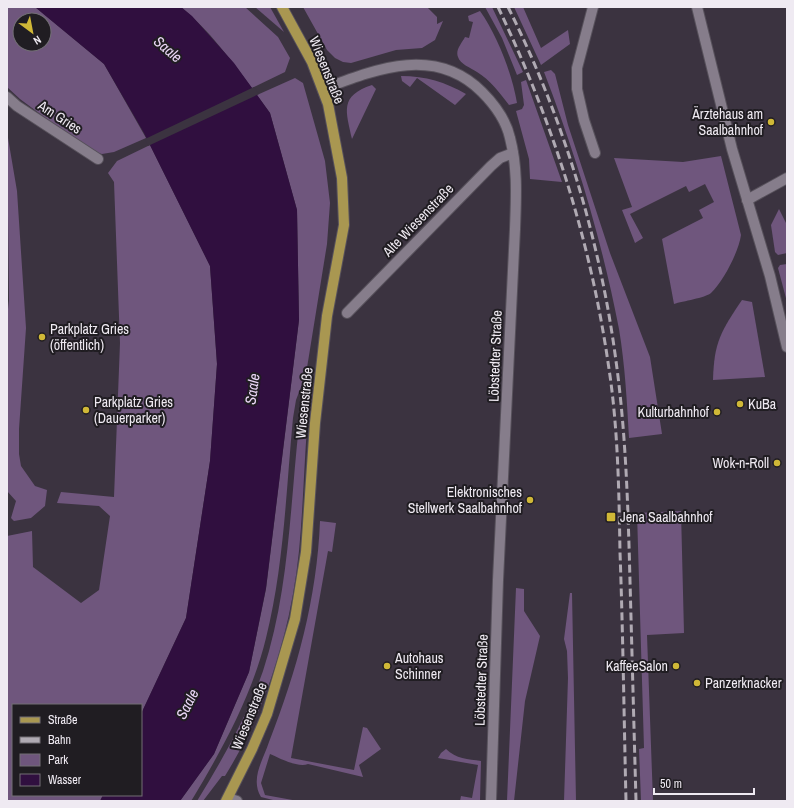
<svg xmlns="http://www.w3.org/2000/svg" width="794" height="808" font-family="'Archivo Narrow',sans-serif">
  <style>
    .green { fill: #6f567d; fill-rule: evenodd }
    .water { fill: #300f3f }
    .pier { fill: #3b3340 }
    .lines { fill: none; stroke-linecap: round; stroke-linejoin: round }
    .minor-casing { stroke: #57515b; stroke-width: 12 }
    .primary-casing { stroke: #57515b; stroke-width: 12 }
    .minor { stroke: #867d8b; stroke-width: 10 }
    .primary { stroke: #a99751; stroke-width: 10 }
    .rail { stroke: #b0aab3; stroke-width: 3; stroke-dasharray: 8 4; stroke-linecap: butt }
    .poi-dot { fill: #d0b837; stroke: #201d22; stroke-width: 1.5 }
    .labels { text-anchor: middle; dominant-baseline: central; stroke-width: 4; stroke-linejoin: round; paint-order: stroke }
    .street-label { font-size: 14px; fill: #efeaf2; stroke: #201d22 }
    .poi-label { font-size: 14px; fill: #efeaf2; stroke: #201d22; text-anchor: start }
    .water-label { font-size: 15px; font-style: italic; fill: #ead6f6; stroke: #201d22 }
  </style>
  <rect width="100%" height="100%" fill="#3b3340"/>
  <g class="green">
    <path d="M 7,7 L 35,7 L 104,64 L 146,138 L 114,152 L 102,154 L 90,151 L 20,99 L 7,87 ZM 20,20 L 44,20 L 44,44 L 20,44 Z"/>
    <path d="M 181,7 L 245,7 L 278,37 L 290,58 L 285,72 L 252,88 C 231,60 209,30 181,7 Z"/>
    <polygon points="255,7 270,7 284,32"/>
    <polygon points="303,7 427,7 437,17 437,24 443,21 435,40 422,48 396,50 351,63 343,62 335,58 327,50"/>
    <polygon points="485,7 492,7 523,72 517,75 502,38"/>
    <polygon points="514,7 523,7 541,48 568,30 570,44 541,65"/>
    <path d="M 480,11 C 497,35 512,73 517,103 L 509,105 C 500,93 490,80 477,72 C 471,68 460,64 458,57 C 455,50 462,43 465,37 L 469,38 L 473,22 L 469,21 L 468,16 Z"/>
    <path d="M 551,70 L 555,74 L 568,125 L 610,253 L 650,357 L 662,434 L 629,438 C 627,402 625,365 619,329 C 602,241 576,155 544,72 Z"/>
    <path d="M 401,76 C 426,76 445,82 466,94 L 455,105 L 417,78 L 410,87 L 402,81 Z"/>
    <path d="M 295,78 L 303,83 L 325,161 L 330,203 L 327,244 L 306,374 L 296,400 L 293,418 C 286,491 284,566 266,638 C 252,695 223,748 193,798 L 191,801 L 180,801 L 214,754 L 249,672 L 266,589 L 299,320 L 297,210 L 270,113 L 257,95 Z"/>
    <polygon points="526,80 562,182 530,179 529,159 516,111 522,109 524,105 521,82"/>
    <path d="M 372,85 L 376,89 L 352,139 C 346,111 339,96 372,85 Z"/>
    <polygon points="7,132 17,191 26,328 19,429 19,454 21,466 35,486 47,490 45,506 31,518 14,521 11,518 16,501 7,491 7,318 9,300"/>
    <polygon points="150,145 210,266 217,364 210,461 186,618 141,714 141,705 13,705 13,795 103,795 100,801 7,801 7,536 32,531 33,567 81,603 99,590 110,516 99,506 57,503 61,492 114,497 120,343 114,182 108,173 117,161"/>
    <path d="M 721,156 L 741,235 C 739,251 723,282 711,293 C 705,298 683,301 674,304 L 662,239 L 703,218 L 699,210 L 714,202 L 705,184 L 689,192 L 686,186 L 630,214 L 643,238 L 635,243 L 622,210 L 632,207 L 614,158 L 683,162 Z"/>
    <polygon points="779,209 787,225 787,253 778,255 775,252 771,225"/>
    <polygon points="787,264 787,302 778,268 780,265"/>
    <path d="M 742,300 L 752,302 L 765,377 L 713,380 C 714,342 721,331 742,300 Z"/>
    <path d="M 312,374 C 315,379 308,417 307,427 C 304,468 303,510 299,551 C 291,630 267,708 225,776 L 222,776 L 203,801 L 197,801 C 222,760 247,717 263,671 C 289,592 290,507 299,425 L 302,405 Z"/>
    <polygon points="681,511 684,633 647,635 653,801 641,801 639,749 644,748 637,513"/>
    <path d="M 320,521 L 336,523 L 332,552 L 328,551 L 291,758 L 354,770 L 363,727 L 367,728 L 381,749 L 359,765 L 363,777 L 308,764 C 298,768 279,758 270,754 L 261,783 L 265,795 L 298,801 L 277,801 L 261,797 C 250,779 263,760 269,742 C 297,671 317,598 320,521 Z"/>
    <polygon points="516,588 524,589 524,611 540,636 525,701 514,801 507,801"/>
    <polygon points="570,593 572,593 576,801 564,801 568,678 567,651 564,639"/>
    <path d="M 446,749 C 456,759 468,759 481,761 L 480,801 L 460,801 L 461,796 L 472,798 L 478,765 L 438,758 L 441,753 Z"/>
  </g>
  <polygon class="water" points="35,7 181,7 192,16 234,63 270,113 297,210 299,320 266,588 249,672 214,754 180,801 100,801 103,795 141,795 141,714 186,618 210,461 217,364 210,266 144,133 104,64"/>
  <polygon class="pier" points="254,87 259,94 148,146 145,139"/>
  <g class="lines">
    <g class="minor-casing">
      <g id="minor">
        <polyline points="593,7 577,68 577,89 584,120 595,153"/>
        <polyline points="697,7 732,149 770,276 787,347"/>
        <path d="M 323,89 C 376,69 435,45 482,92 C 495,105 506,120 510,138 C 518,168 516,199 515,229 L 498,580 L 491,801"/>
        <polyline points="7,97 17,106 98,159"/>
        <polyline points="747,200 787,178"/>
        <polyline points="347,313 491,166 500,158 513,153"/>
        <polyline points="228,798 237,801"/>
      </g>
    </g>
    <g class="primary-casing">
      <polyline id="primary" points="226,801 252,749 267,714 295,619 306,552 315,423 327,316 344,225 342,178 328,104 312,62 282,7"/>
    </g>
    <use href="#minor" class="minor"/>
    <use href="#primary" class="primary"/>
    <g class="rail">
      <path d="M 498,7 C 553,122 591,242 609,369 C 618,428 619,492 620,552 C 623,635 624,718 626,801"/>
      <path d="M 508,7 C 563,117 600,239 616,361 C 626,434 628,507 630,581 C 632,654 634,728 636,801"/>
    </g>
  </g>
  <g class="poi-dot">
    <circle cx="771" cy="122" r="4"/>
    <circle cx="42" cy="337" r="4"/>
    <circle cx="740" cy="404" r="4"/>
    <circle cx="86" cy="410" r="4"/>
    <circle cx="717" cy="412" r="4"/>
    <circle cx="777" cy="463" r="4"/>
    <circle cx="530" cy="500" r="4"/>
    <rect x="606" y="512" width="10" height="10" rx="2"/>
    <circle cx="387" cy="666" r="4"/>
    <circle cx="676" cy="666" r="4"/>
    <circle cx="697" cy="683" r="4"/>
  </g>
  <g class="labels">
    <g class="street-label">
      <text transform="translate(327 70) rotate(68)">Wiesenstraße</text>
      <text transform="translate(60 117) rotate(33)">Am Gries</text>
      <text transform="translate(418 220) rotate(-46)">Alte Wiesenstraße</text>
      <text transform="translate(495 356) rotate(-88)">Löbstedter Straße</text>
      <text transform="translate(304 403) rotate(-84)">Wiesenstraße</text>
      <text transform="translate(481 680) rotate(-88)">Löbstedter Straße</text>
      <text transform="translate(249 716) rotate(-68)">Wiesenstraße</text>
    </g>
    <g class="poi-label">
      <text x="763" y="114" text-anchor="end">Ärztehaus am<tspan x="763" dy="16">Saalbahnhof</tspan></text>
      <text x="50" y="329">Parkplatz Gries<tspan x="50" dy="16">(öffentlich)</tspan></text>
      <text x="94" y="402">Parkplatz Gries<tspan x="94" dy="16">(Dauerparker)</tspan></text>
      <text x="748" y="404">KuBa</text>
      <text x="709" y="412" text-anchor="end">Kulturbahnhof</text>
      <text x="769" y="463" text-anchor="end">Wok-n-Roll</text>
      <text x="522" y="492" text-anchor="end">Elektronisches<tspan x="522" dy="16">Stellwerk Saalbahnhof</tspan></text>
      <text x="620" y="517">Jena Saalbahnhof</text>
      <text x="395" y="658">Autohaus<tspan x="395" dy="16">Schinner</tspan></text>
      <text x="668" y="666" text-anchor="end">KaffeeSalon</text>
      <text x="705" y="683">Panzerknacker</text>
    </g>
    <g class="water-label">
      <text transform="translate(168 49) rotate(40)">Saale</text>
      <text transform="translate(252 389) rotate(-82)">Saale</text>
      <text transform="translate(187 704) rotate(-63)">Saale</text>
    </g>
  </g>
  <rect width="794" height="808" fill="none" stroke="#efeaf2" stroke-width="16"/>
  <rect x="12" y="704" width="130" height="92" fill="#201d22" stroke="#736f75"/>
  <rect x="20" y="717" width="20" height="6" fill="#a99751" stroke="#736f75"/>
  <text x="48" y="724" font-size="12" fill="#efeaf2">Straße</text>
  <rect x="20" y="737" width="20" height="6" fill="#b0aab3" stroke="#736f75"/>
  <text x="48" y="744" font-size="12" fill="#efeaf2">Bahn</text>
  <rect x="20" y="754" width="20" height="12" fill="#6f567d" stroke="#736f75"/>
  <text x="48" y="764" font-size="12" fill="#efeaf2">Park</text>
  <rect x="20" y="774" width="20" height="12" fill="#300f3f" stroke="#736f75"/>
  <text x="48" y="784" font-size="12" fill="#efeaf2">Wasser</text>
  <g transform="translate(32 32) rotate(148)"><circle r="19" fill="#201d22" stroke="#736f75"/>
  <path d="M0-3L7 15L0 10L-7 15Z" fill="#d0b837"/>
  <text y="-6" font-size="11" font-weight="bold" text-anchor="middle" fill="#efeaf2">N</text>
  </g>
  <path d="M654 788v6h100v-6" fill="none" stroke="#efeaf2" stroke-width="2"/>
  <text x="660" y="788" font-size="12" fill="#efeaf2" stroke="#201d22" stroke-width="3" paint-order="stroke">50 m</text>
</svg>
